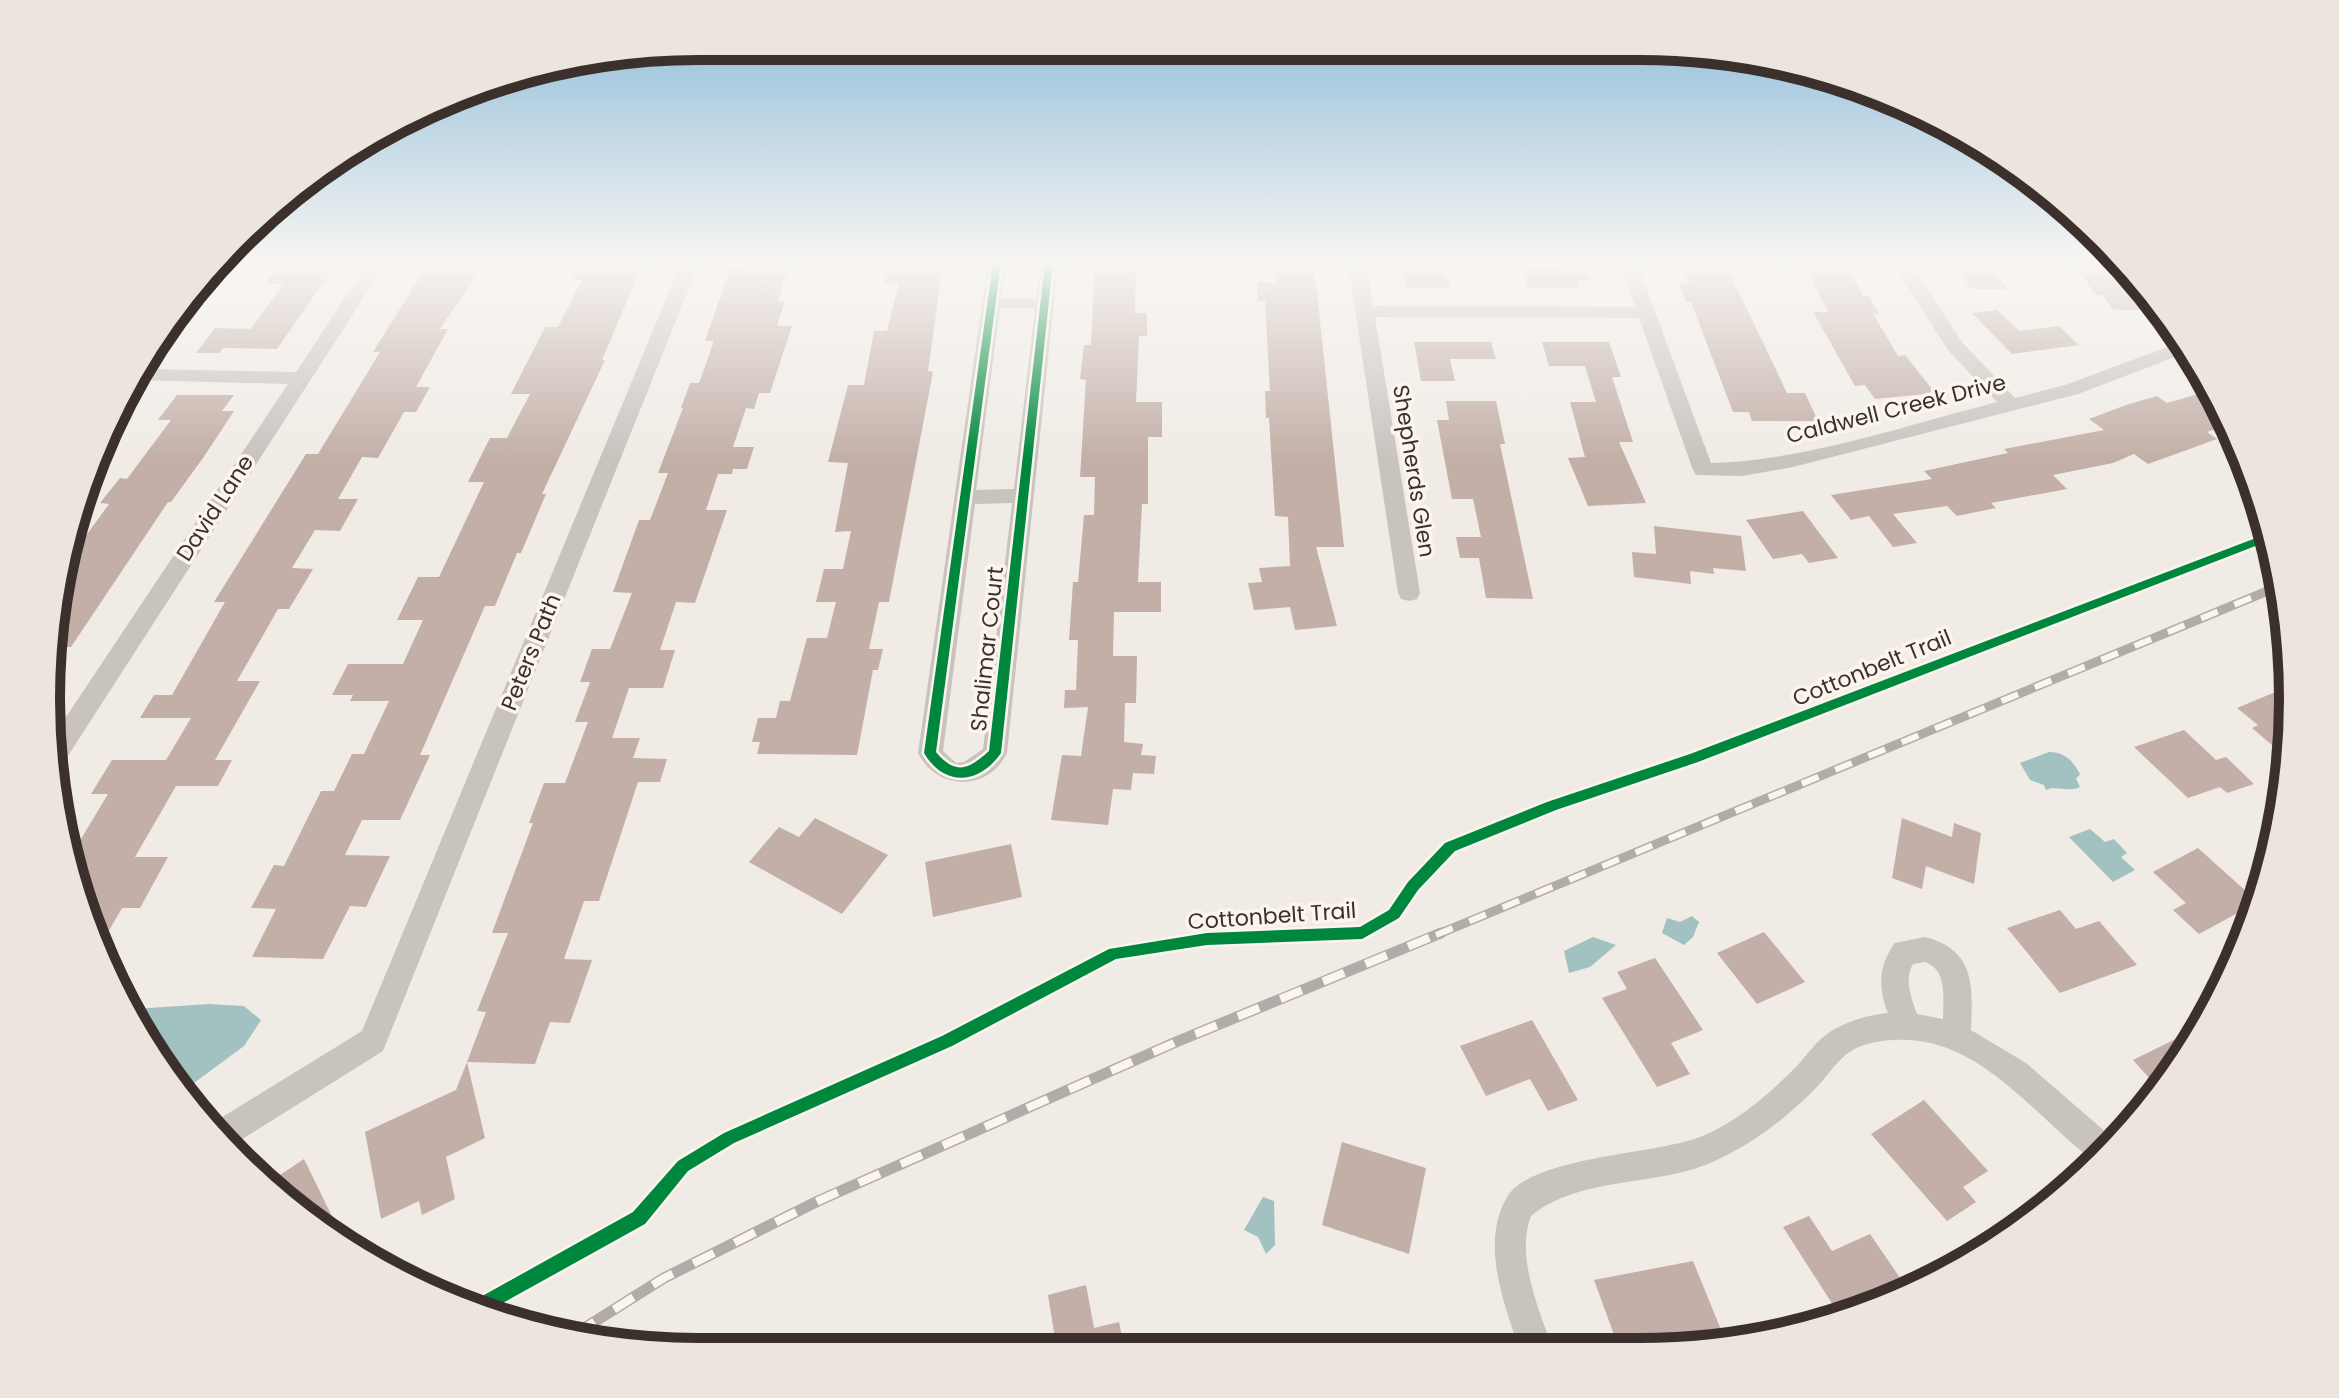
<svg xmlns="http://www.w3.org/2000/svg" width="2339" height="1398" font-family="Poppins,sans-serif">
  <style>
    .water { fill: #a1c2c1 }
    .building { fill: #c3afa7 }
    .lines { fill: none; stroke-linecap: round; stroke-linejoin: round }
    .minor { fill: #c9c3be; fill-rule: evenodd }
    .rail-far1-casing { stroke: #b1aca8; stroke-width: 9 }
    .rail-casing { stroke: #b1aca8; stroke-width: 11 }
    .rail-far1 { stroke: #fbf5ee; stroke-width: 6; stroke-dasharray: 18; stroke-linecap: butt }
    .rail { stroke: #fbf5ee; stroke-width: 8; stroke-dasharray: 23; stroke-linecap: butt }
    .cycleway-casing { stroke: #fbf5ee; stroke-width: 5 }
    .cycleway { fill: #00873e; fill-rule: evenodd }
    .labels { text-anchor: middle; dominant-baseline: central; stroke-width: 7; stroke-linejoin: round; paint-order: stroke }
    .street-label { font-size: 22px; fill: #3b302b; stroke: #fbf5ee }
    .rim { fill: none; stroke: #3b302b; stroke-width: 10 }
  </style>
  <rect width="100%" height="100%" fill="#f0ebe5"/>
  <g class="water">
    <path d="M 2049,752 C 2065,752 2073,761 2080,774 L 2076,779 L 2080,787 C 2067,793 2058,785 2046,790 L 2044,785 L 2030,780 L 2020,763 Z"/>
    <polygon points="2090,829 2105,842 2114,839 2127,853 2121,857 2135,870 2113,882 2069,837"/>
    <polygon points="1692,916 1699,922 1693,937 1684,945 1662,933 1667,918 1680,922"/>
    <polygon points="1593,937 1616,945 1590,967 1569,973 1564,951"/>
    <polygon points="209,1004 244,1006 261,1020 244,1046 179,1094 134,1009"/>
    <polygon points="1263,1197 1274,1201 1275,1245 1266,1254 1258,1237 1244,1230"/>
  </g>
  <g class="building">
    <polygon points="280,263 337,263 277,349 223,348 220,353 196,353 215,328 251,329 283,284 265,284"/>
    <polygon points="429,263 478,263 472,271 479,271 440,329 448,329 416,387 430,387 416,412 404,412 378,458 362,457 338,499 358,499 340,531 315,530 292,568 313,569 289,609 278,609 237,681 260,681 215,760 232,760 218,786 176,786 135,857 168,857 140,908 122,908 100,946 81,909 72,854 108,794 91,794 112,760 166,760 191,718 140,718 154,695 172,695 225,602 214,602 306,454 318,454 380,352 373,352"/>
    <polygon points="581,263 643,263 602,360 605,360 542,494 546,494 521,553 517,553 495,606 485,606 420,755 430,755 400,820 362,820 345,855 390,856 366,907 350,906 323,959 252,957 276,909 251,908 274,865 284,866 321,791 334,791 352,754 364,754 389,701 350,701 353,695 332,695 348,664 403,664 423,620 397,620 418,577 439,577 484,482 468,482 490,438 507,438 530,394 511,394 545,327 558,327 582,280 573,280"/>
    <polygon points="740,263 789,264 778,301 785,301 777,326 792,326 770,393 759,393 754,409 746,408 733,447 754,447 747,469 733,469 732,474 718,474 706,510 727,510 695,603 676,602 660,650 675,650 663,688 629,688 612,738 640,738 633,758 667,759 660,782 638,782 599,901 584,901 564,959 592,960 570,1023 550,1022 535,1064 467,1062 486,1012 477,1011 508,933 492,933 533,823 529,823 544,783 565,783 588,722 575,722 590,682 580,682 592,649 610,649 632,593 613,592 639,520 650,520 668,473 658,473 683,408 681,408 690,383 699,383 714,341 705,341 730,269 738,269"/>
    <polygon points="888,263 943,263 928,371 933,372 889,602 879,602 869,649 883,649 878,670 873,670 857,755 757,754 760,742 752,742 758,718 776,718 780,701 790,701 807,638 827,638 836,602 816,602 824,569 843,569 851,531 835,532 848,463 828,462 848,385 864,385 874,331 887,331 899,283 883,283"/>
    <polygon points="1095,263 1136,263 1135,313 1147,313 1147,336 1139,336 1136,402 1162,402 1162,437 1148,437 1148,504 1142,504 1138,582 1161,582 1161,612 1114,612 1113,656 1137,656 1136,703 1125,703 1124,742 1143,744 1141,755 1156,756 1154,774 1133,773 1131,790 1113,789 1108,825 1051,820 1062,755 1081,756 1088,707 1064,708 1065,690 1076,690 1078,640 1069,640 1073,582 1078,582 1084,515 1094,515 1095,477 1080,477 1086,380 1080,379 1084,345 1091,345"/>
    <polygon points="1276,263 1312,263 1316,283 1344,547 1316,547 1337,626 1295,630 1290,607 1254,610 1248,583 1262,582 1259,568 1290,566 1288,517 1275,516 1269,418 1266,418 1265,391 1270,391 1265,301 1258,301 1257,282 1277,283"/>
    <polygon points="1401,263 1443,263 1450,288 1407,288"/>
    <polygon points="1554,263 1585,263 1591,280 1577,280 1579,288 1528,288 1523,269 1556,269"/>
    <polygon points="1681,263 1725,263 1787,393 1805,393 1818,421 1752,421 1749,412 1733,412 1691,302 1686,302 1678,283 1689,283"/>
    <polygon points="1803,263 1846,263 1863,296 1869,296 1879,314 1873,314 1898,356 1905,355 1935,393 1875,399 1865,385 1855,386 1813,312 1828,312"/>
    <polygon points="1953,263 1988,263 2007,289 1971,289"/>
    <polygon points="2072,263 2122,263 2161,310 2114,310 2102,295 2096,295"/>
    <polygon points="1997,310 2019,331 2059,326 2079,345 2012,354 1972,313"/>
    <polygon points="1414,342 1491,342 1496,359 1450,359 1455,381 1421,381"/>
    <polygon points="1542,342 1609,342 1621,377 1612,377 1633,442 1619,442 1646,503 1588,506 1568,458 1585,457 1570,402 1596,402 1585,366 1549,366"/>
    <polygon points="2212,390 2230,424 2207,432 2217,439 2148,464 2134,454 2113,463 2053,475 2067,489 1991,503 1996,508 1957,516 1947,506 1893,514 1917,543 1893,547 1869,516 1851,520 1831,495 1932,479 1924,471 2008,453 2004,449 2104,430 2089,419 2126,405 2157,396 2167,403"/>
    <polygon points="177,395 234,395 222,411 234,411 203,458 171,502 168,502 71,647 55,647 71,548 77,548 109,504 100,503 120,478 127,479 171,420 158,420"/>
    <polygon points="1446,401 1496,401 1505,444 1500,444 1533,599 1486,598 1479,558 1460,558 1456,537 1481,537 1473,499 1452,499 1437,420 1449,420"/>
    <polygon points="1803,511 1838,558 1809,563 1802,554 1773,559 1746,520"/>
    <polygon points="1654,526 1741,536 1746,571 1713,568 1714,574 1690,571 1691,584 1634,577 1632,552 1656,554"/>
    <polygon points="2292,685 2293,699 2287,758 2252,728 2258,725 2237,708"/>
    <polygon points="2184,730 2216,760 2226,757 2254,784 2227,793 2220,787 2188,798 2134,747"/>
    <polygon points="815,818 888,855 842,914 749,862 779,827 799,837"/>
    <polygon points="1902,818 1952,837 1954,823 1981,833 1974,884 1926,866 1922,889 1892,878"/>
    <polygon points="1011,844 1022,897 933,917 925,862"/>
    <polygon points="2198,848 2258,902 2199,934 2173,910 2186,903 2153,872"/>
    <polygon points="2060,910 2076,929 2099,921 2137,965 2060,993 2007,928"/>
    <polygon points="1764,932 1805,982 1757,1004 1717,953"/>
    <polygon points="1655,958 1703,1030 1671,1043 1690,1074 1657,1087 1602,998 1627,989 1617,972"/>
    <polygon points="1532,1020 1578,1100 1548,1111 1530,1079 1486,1096 1460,1046"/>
    <polygon points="2202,1026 2183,1062 2159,1089 2133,1060"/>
    <polygon points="467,1062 485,1138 446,1157 455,1199 422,1215 419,1201 381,1219 365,1132 456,1090"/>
    <polygon points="1924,1100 1988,1171 1963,1187 1976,1202 1947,1221 1871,1134"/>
    <polygon points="1342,1142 1426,1168 1409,1254 1322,1225"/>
    <polygon points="304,1159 347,1247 336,1242 271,1181"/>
    <polygon points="1809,1216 1832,1251 1870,1234 1909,1291 1842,1319 1783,1227"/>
    <polygon points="1693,1261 1726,1342 1672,1351 1620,1351 1594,1280"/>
    <polygon points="1086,1285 1094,1328 1119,1322 1125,1351 1057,1351 1048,1295"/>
  </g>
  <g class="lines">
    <g class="minor">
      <polygon points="368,263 386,263 64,762 57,765 52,738 288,384 139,380 145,369 296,372"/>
      <polygon points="681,263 699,263 383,1051 233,1145 211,1124 362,1031"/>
      <path d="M 988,263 L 1006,263 L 1001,298 L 1036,298 L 1040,263 L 1058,263 L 1007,753 C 988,792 937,791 918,753 ZM 1000,308 L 1035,308 L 1014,489 L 976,490 ZM 1012,503 L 983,749 L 964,762 L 956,763 L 943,751 L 975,504 Z"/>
      <path d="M 1348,263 L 1366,263 L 1373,306 L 1635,307 L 1619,263 L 1637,263 L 1711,463 C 1803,461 1907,425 1997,402 L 1948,350 L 1892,263 L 1910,263 L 1962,342 L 2015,398 L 2065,385 L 2181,342 L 2185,341 L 2191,351 L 2078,394 L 1793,467 L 1743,476 L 1696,475 L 1693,470 L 1639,318 L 1375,317 L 1420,593 L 1417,599 L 1409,601 L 1401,599 L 1398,593 Z"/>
      <path d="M 1925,937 C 1975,950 1973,985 1971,1030 L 2026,1063 L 2115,1140 L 2095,1162 C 2033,1116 1979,1034 1893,1040 C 1874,1041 1856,1045 1842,1058 C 1832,1068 1824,1080 1814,1090 C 1784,1120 1750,1146 1710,1163 C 1654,1187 1580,1176 1531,1216 C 1515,1256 1540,1313 1554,1351 L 1520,1351 C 1504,1304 1480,1243 1507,1197 C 1531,1157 1654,1154 1697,1138 C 1734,1125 1769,1094 1796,1067 C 1807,1055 1816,1041 1830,1032 C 1847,1021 1868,1015 1888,1013 C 1878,987 1878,966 1895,943 ZM 1925,962 C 1948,970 1943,999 1943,1019 L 1917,1014 C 1911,998 1904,979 1913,964 Z"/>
    </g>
    <g class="rail-far1-casing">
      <polyline id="rail-far1" points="1436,935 2282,585"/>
    </g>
    <g class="rail-casing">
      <polyline id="rail" points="575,1334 664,1278 818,1201 1176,1042 1441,933"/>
    </g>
    <use href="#rail-far1" class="rail-far1"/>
    <use href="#rail" class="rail"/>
    <g class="cycleway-casing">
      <g id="cycleway">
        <path d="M 220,263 L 225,263 L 162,344 L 158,345 C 174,314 195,287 220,263 Z"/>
        <path d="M 993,263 L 1001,263 L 936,752 C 956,776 969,769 989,751 L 1045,263 L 1053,263 L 1001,753 C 979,785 944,787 924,753 Z"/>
        <polygon points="2269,533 2271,540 1698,762 1556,810 1455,851 1418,890 1399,918 1362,939 1207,945 1116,959 952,1046 734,1143 688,1171 645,1224 483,1314 467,1307 468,1304 633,1212 678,1161 724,1133 942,1036 1109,949 1207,933 1360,927 1389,910 1408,882 1445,843 1547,802 1690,754"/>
      </g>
    </g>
    <use href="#cycleway" class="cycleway"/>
  </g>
  <linearGradient id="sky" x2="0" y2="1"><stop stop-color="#8bbad8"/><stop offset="0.57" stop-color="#f8f6f3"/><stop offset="1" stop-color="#f8f6f3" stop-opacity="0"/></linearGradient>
  <rect width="2339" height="459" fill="url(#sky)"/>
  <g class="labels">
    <g class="street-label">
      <text transform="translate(1896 409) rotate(-14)">Caldwell Creek Drive</text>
      <text transform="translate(1414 471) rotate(81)">Shepherds Glen</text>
      <text transform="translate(215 508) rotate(-57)">David Lane</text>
      <text transform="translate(987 649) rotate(-84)">Shalimar Court</text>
      <text transform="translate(531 652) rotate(-68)">Peters Path</text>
      <text transform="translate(1872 668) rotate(-22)">Cottonbelt Trail</text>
      <text transform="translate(1272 916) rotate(-4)">Cottonbelt Trail</text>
    </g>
  </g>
  <path d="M0 0H2339V1398H0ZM699 60H1640A639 639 0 0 1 2279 699V699A639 639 0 0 1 1640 1338H699A639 639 0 0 1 60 699V699A639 639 0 0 1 699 60Z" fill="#ece5de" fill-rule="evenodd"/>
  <path class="rim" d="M699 60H1640A639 639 0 0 1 2279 699V699A639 639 0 0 1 1640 1338H699A639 639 0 0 1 60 699V699A639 639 0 0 1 699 60Z"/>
</svg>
